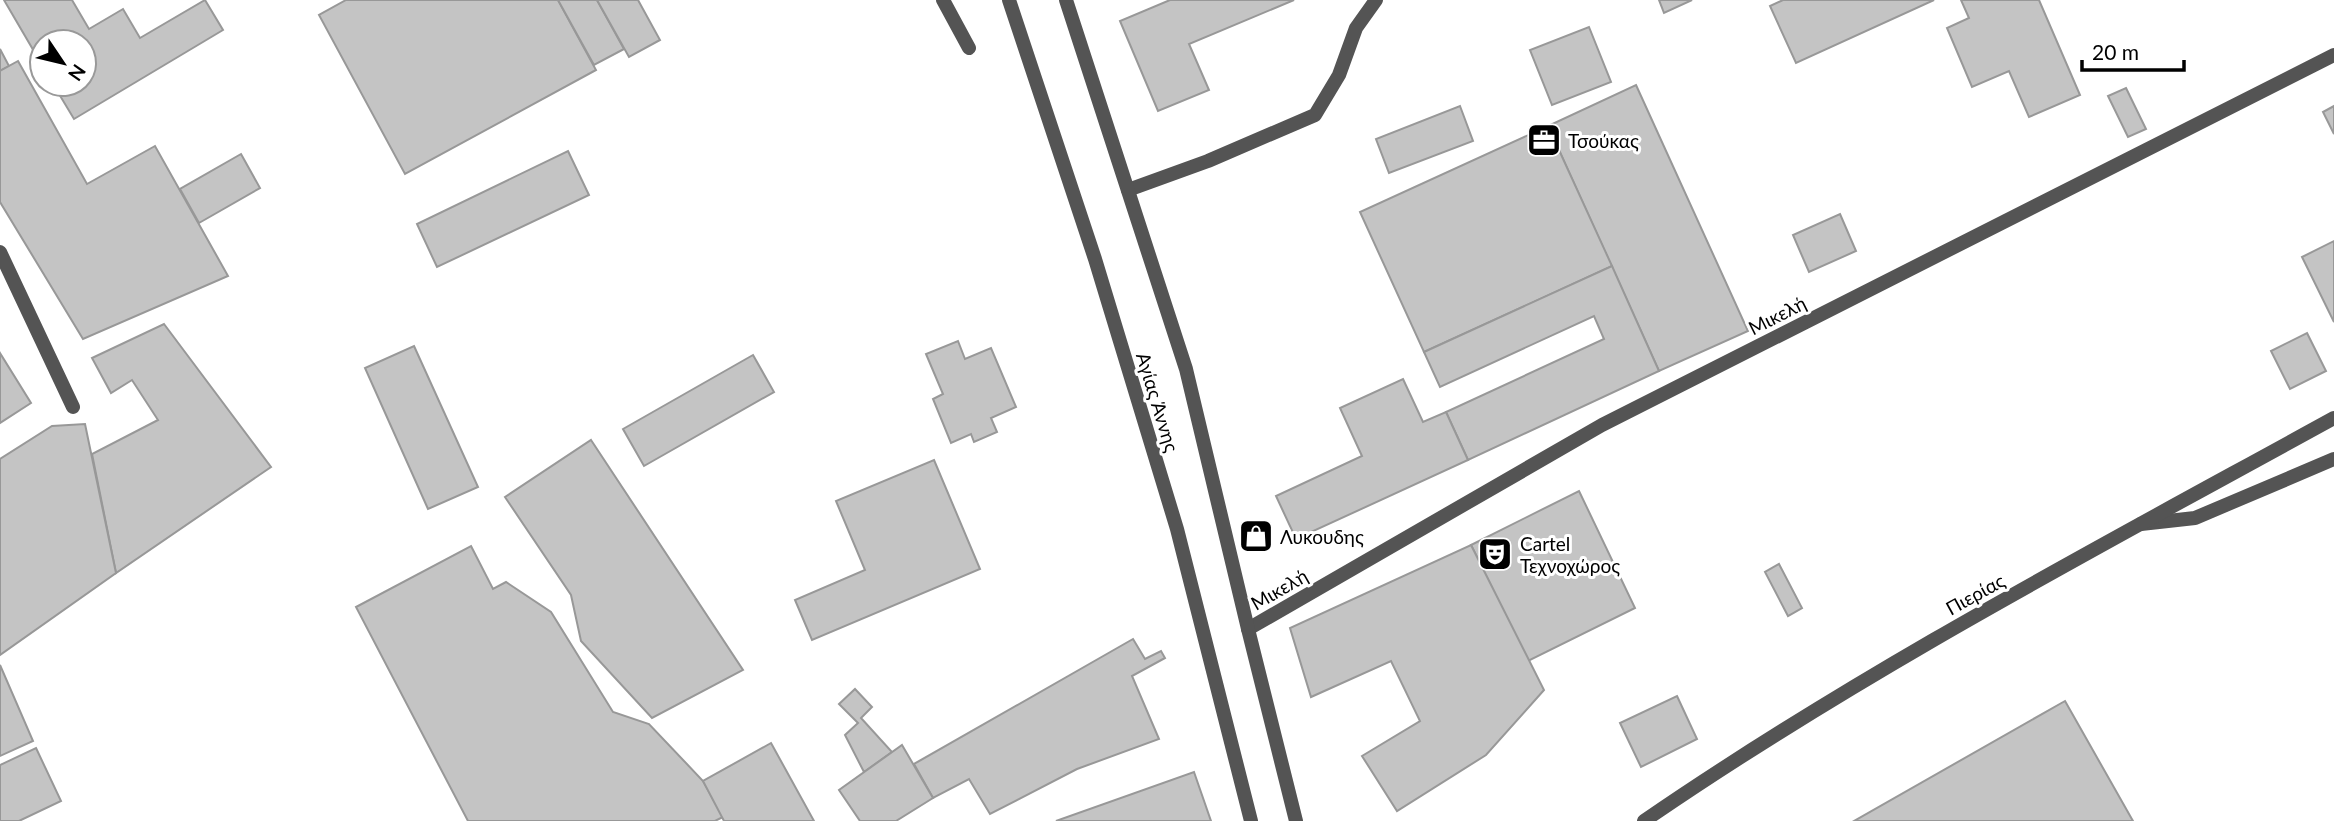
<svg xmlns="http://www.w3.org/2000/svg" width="2334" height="821" font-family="Lato,sans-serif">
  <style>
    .building { fill: #c4c4c4; stroke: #989898; stroke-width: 2 }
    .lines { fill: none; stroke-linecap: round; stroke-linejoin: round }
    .service { stroke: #545454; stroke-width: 14 }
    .minor { stroke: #545454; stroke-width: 14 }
    .tertiary { stroke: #545454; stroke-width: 14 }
    .labels { text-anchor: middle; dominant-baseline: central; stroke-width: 6; stroke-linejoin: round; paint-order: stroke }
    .poi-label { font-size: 19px; fill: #000; stroke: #fff; text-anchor: start }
    .street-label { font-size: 19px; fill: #000; stroke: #fff }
  </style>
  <rect width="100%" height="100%" fill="#fff"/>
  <g class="building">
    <polygon points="4,0 72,0 89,29 123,9 140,38 205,0 223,30 74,119 53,84 84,84 84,42 42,42 42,65"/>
    <polygon points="346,0 558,0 596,70 405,174 319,15"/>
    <polygon points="558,0 597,0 624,49 594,65"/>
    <polygon points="597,0 638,0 660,40 629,57"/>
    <polygon points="1170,0 1294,0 1189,44 1209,90 1158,111 1120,21"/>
    <polygon points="1659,0 1692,0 1664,13"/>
    <polygon points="1783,0 1934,0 1796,63 1770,6"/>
    <polygon points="1961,0 2039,0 2080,95 2029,117 2009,71 1972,87 1947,28 1969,18"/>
    <polygon points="1589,27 1611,82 1552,105 1530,50"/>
    <polygon points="0,49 9,66 0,71"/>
    <polygon points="18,61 87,184 155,146 228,276 83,339 0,202 0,71"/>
    <polygon points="1636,85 1748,331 1659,371 1548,126"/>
    <polygon points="2126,88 2146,129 2128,137 2108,96"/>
    <polygon points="1460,106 1473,141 1389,173 1376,139"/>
    <polygon points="2334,106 2334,134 2323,112"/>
    <polygon points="1548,126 1612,266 1424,352 1360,212"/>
    <polygon points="568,151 589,195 437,267 417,224"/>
    <polygon points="241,154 260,188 199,223 180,189"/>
    <polygon points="1840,214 1856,251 1809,272 1793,235"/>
    <polygon points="2334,241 2334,322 2302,257"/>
    <polygon points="1612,266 1659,371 1468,460 1446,412 1604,339 1594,316 1440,387 1424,352"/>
    <polygon points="164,324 271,467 116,573 92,454 158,420 132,380 111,393 92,358"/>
    <polygon points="2307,333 2326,371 2290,389 2271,351"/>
    <polygon points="958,341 965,359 991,348 1016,407 991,418 997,432 974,442 971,434 951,443 933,399 943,394 926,354"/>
    <polygon points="414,346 478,487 428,509 365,368"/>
    <polygon points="0,353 31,403 0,423"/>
    <polygon points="753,355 774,392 644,466 623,429"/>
    <polygon points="1403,379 1423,422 1446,412 1468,460 1296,539 1276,496 1362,456 1340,408"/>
    <polygon points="85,424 116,573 0,655 0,459 52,426"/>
    <polygon points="591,440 743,670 652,718 581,641 571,595 505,497"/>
    <polygon points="934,460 980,569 812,640 795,600 865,570 836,501"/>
    <polygon points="1579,491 1635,608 1528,661 1471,545"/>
    <polygon points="1471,545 1544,690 1486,755 1397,811 1362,756 1420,721 1391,661 1311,697 1290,628"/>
    <polygon points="471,546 493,589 506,582 551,612 613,712 649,724 703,781 723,817 715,821 468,821 356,607"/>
    <polygon points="1779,564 1802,608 1788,616 1765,572"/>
    <polygon points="1133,639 1145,659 1161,651 1165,658 1132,676 1159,739 1077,769 990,814 969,779 933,798 914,764"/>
    <polygon points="0,665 33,741 0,756"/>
    <polygon points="855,689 872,707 861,718 892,752 864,772 845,735 858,723 839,704"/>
    <polygon points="1677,696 1697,739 1641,767 1620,723"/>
    <polygon points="2065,701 2133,821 1854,821"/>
    <polygon points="771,743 814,821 724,821 703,781"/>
    <polygon points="902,745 933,798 896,821 860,821 839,790"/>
    <polygon points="36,748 61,801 19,821 0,821 0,765"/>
    <polygon points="1194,772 1211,821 1056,821"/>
  </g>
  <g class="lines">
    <g class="service">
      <polyline points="943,0 969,48"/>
      <polyline points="1128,190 1208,161 1315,115 1339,75 1356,28 1376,0"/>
      <polyline points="2141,524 2195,518 2334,459"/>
    </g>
    <g class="minor">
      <polyline points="0,252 73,407"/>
      <polyline points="1248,629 1602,425 2334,55"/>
      <path d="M 1644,821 C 1864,670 2101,546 2334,418"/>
    </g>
    <g class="tertiary">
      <polyline points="1009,0 1095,259 1177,529 1251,821"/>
      <polyline points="1066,0 1186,369 1248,629 1296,821"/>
    </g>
  </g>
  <defs>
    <g id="office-square" transform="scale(1.75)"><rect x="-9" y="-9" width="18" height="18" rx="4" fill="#000" stroke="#fff"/><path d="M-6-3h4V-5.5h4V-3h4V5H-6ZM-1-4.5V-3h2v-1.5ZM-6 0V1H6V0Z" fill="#fff"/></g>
    <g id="shop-square" transform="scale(1.75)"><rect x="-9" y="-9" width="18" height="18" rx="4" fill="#000" stroke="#fff"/><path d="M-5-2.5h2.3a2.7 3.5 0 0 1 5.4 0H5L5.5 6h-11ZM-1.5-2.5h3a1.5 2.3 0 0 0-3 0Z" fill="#fff"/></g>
    <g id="theatre-square" transform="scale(1.75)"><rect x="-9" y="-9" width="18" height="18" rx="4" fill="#000" stroke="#fff"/><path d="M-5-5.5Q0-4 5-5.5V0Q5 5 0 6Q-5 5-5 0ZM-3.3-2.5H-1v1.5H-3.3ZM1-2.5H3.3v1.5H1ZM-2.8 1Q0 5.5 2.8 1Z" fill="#fff"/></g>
  </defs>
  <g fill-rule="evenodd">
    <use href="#office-square" x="1544" y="140"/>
    <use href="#shop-square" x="1256" y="536"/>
    <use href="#theatre-square" x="1495" y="554"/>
  </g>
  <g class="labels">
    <g class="poi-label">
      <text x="1568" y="140">Τσούκας</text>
      <text x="1280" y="536">Λυκουδης</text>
      <text x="1520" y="543">Cartel<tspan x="1520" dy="22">Τεχνοχώρος</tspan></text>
    </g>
    <g class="street-label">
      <text transform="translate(1777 315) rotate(-27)">Μικελή</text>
      <text transform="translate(1158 402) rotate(73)">Αγίας Άννης</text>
      <text transform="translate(1279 589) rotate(-30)">Μικελή</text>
      <text transform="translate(1975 594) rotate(-29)">Πιερίας</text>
    </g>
  </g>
  <g transform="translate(63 63) rotate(125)"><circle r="33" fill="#ffffff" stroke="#999999" stroke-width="2"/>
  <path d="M0-5L12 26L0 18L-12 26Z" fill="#000000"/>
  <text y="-10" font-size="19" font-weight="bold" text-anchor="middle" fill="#000000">N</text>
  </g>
  <path d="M2082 60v10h102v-10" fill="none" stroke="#000000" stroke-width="3.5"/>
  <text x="2092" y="60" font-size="21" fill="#000000" stroke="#ffffff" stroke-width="5" paint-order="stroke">20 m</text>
</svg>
